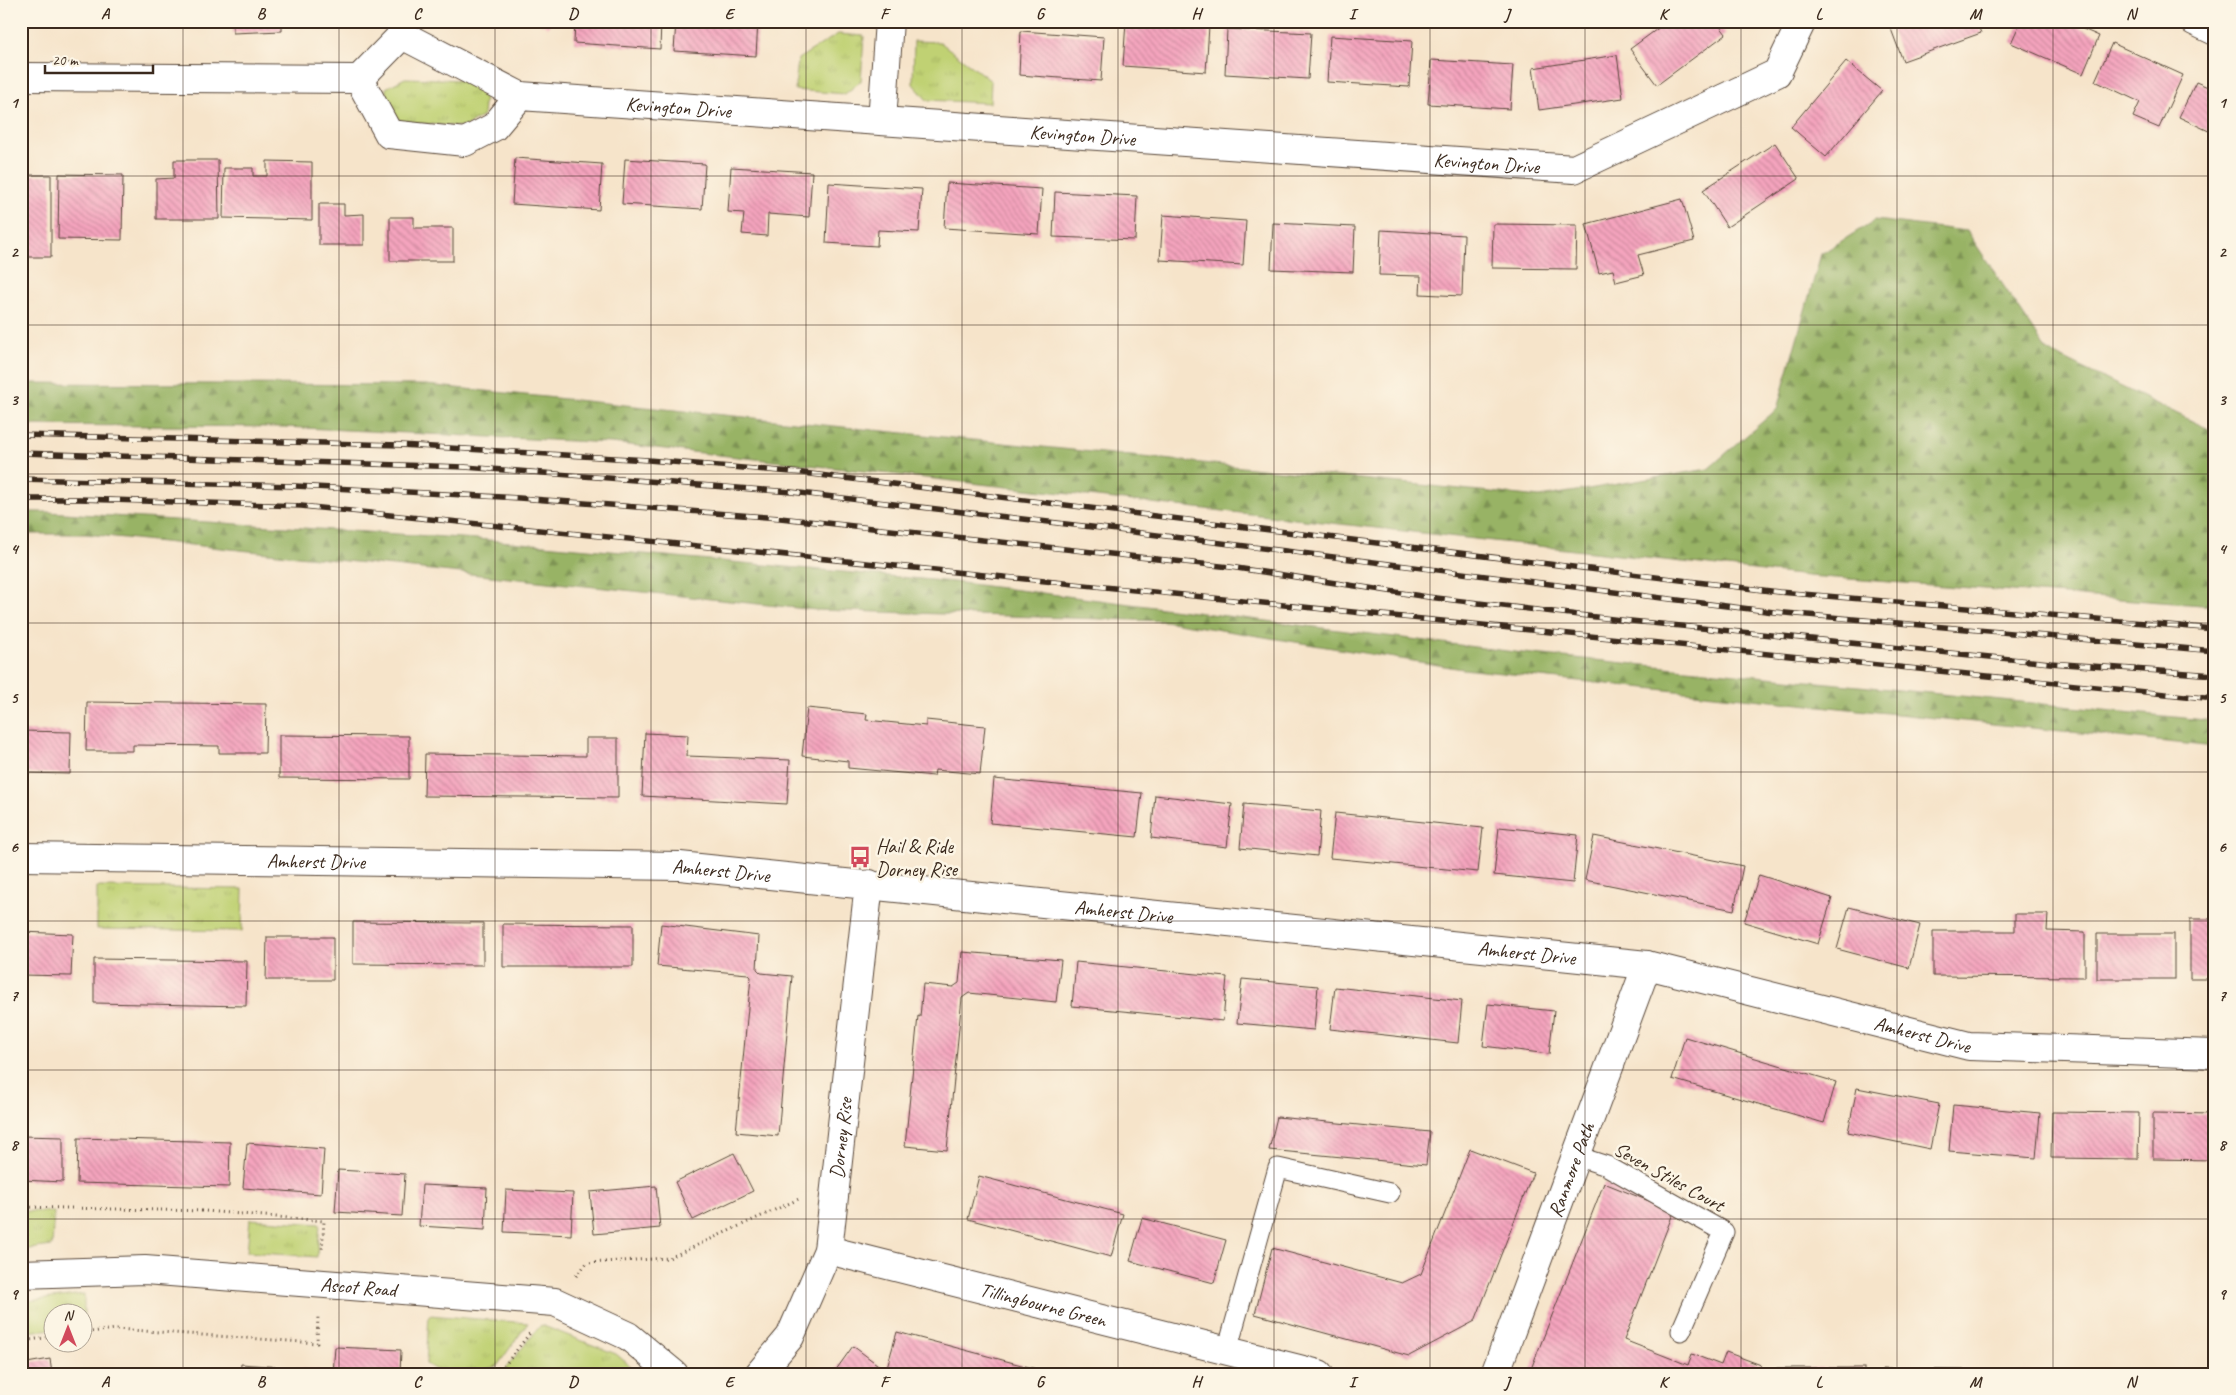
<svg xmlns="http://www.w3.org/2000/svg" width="2236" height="1395" font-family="Caveat,sans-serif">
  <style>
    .grass { fill: url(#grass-tufts); stroke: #7e7e48 }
    .forest { fill: url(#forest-firs); stroke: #6a6e42 }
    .building { fill: url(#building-back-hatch) }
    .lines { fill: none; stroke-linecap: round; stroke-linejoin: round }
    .lane-casing { stroke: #574638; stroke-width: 21 }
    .street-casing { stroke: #574638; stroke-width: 30 }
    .path { stroke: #574638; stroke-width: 3; stroke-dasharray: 1 4; stroke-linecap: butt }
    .lane { stroke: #fff; stroke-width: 19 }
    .street { stroke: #fff; stroke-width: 28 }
    .rail-casing { stroke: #3b2a1e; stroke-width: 5.5 }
    .rail { stroke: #fcf5e5; stroke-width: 4; stroke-dasharray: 11; stroke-linecap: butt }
    .grid { fill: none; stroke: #3b2a1e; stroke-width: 1; stroke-opacity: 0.55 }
    .labels { text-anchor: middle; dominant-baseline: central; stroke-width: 5; stroke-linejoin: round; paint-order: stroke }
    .street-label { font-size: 20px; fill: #3b2a1e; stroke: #fcf5e5 }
    .poi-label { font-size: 20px; fill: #3b2a1e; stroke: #fcf5e5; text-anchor: start }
    .neatline { fill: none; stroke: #3b2a1e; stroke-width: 2 }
    .grid-label { font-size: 16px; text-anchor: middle; font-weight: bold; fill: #3b2a1e }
  </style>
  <defs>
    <pattern id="grass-tufts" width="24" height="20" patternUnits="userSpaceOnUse" patternTransform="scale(1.25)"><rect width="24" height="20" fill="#c0d173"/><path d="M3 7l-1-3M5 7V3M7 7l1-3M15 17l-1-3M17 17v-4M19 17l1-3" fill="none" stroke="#a6b463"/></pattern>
    <pattern id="forest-firs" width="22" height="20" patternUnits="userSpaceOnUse" patternTransform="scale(1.25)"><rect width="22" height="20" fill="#98b365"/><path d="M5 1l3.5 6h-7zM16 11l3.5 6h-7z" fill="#7d9253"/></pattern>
    <pattern id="building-back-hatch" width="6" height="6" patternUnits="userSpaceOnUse" patternTransform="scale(1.25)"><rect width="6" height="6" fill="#f5a4be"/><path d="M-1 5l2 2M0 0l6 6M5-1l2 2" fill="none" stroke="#c8869a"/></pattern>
  </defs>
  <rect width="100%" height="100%" fill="#fcf5e5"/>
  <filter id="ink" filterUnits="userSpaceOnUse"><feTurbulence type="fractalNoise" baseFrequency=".02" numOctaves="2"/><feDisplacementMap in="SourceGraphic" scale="10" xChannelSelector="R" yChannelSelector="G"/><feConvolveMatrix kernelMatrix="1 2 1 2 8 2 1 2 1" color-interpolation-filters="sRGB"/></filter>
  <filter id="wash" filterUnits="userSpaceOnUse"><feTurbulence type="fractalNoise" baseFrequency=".0096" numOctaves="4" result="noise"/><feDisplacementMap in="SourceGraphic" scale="20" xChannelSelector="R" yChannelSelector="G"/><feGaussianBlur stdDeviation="1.12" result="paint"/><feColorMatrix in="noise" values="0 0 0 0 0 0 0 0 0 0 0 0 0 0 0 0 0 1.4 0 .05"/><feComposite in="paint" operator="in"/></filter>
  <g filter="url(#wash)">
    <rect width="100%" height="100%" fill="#f6e4ca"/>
    <g class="grass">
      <polygon points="838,34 864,36 861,81 845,94 795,90 798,59"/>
      <polygon points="914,41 940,42 991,81 990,103 927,100 913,84"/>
      <polygon points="405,78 466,80 485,93 483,116 464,127 403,122 385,111 386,88"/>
      <polygon points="97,887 243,889 242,931 97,929"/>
      <polygon points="21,1211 54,1212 52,1246 21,1250"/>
      <polygon points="250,1219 320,1224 317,1257 247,1252"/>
      <polygon points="84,1294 84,1325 82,1312 52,1312 52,1329 21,1333 21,1302"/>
      <polygon points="429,1315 528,1323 497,1366 469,1374 443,1374 426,1364"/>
      <polygon points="541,1325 616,1354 640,1374 501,1374"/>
    </g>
    <g class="forest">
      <polygon points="1875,220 1967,231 2047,351 2215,432 2215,606 1808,576 611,443 284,427 21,425 21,383 426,385 1540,497 1708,469 1777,409 1821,254"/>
      <polygon points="21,512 48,512 477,539 954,582 1523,653 2215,721 2215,747 1463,669 1165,621 816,610 86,534 21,534"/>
    </g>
    <g id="blocks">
      <g class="building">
        <polygon points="233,21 282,21 282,31 233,33"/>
        <polygon points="536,21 551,21 548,27"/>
        <polygon points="575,21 661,21 660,49 574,43"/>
        <polygon points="676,21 758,21 756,56 674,51"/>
        <polygon points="1126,21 1209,26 1206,72 1123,66"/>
        <polygon points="1668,21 1716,21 1726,34 1657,85 1630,49"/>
        <polygon points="1888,21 1976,21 1981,33 1903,61"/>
        <polygon points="2021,21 2065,21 2099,36 2083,74 2011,43"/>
        <polygon points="1227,29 1311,33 1308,79 1225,74"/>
        <polygon points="1021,31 1104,37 1101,81 1019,75"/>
        <polygon points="1330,36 1412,41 1409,87 1327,82"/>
        <polygon points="2112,43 2183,75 2159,128 2133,117 2140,102 2095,81"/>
        <polygon points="1617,55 1623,98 1539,110 1533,68"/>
        <polygon points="1431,60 1513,65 1510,109 1428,104"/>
        <polygon points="1846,61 1882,91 1826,157 1791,127"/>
        <polygon points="2196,82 2215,90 2215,134 2179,117"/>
        <polygon points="1775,143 1799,179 1727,227 1703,190"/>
        <polygon points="515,158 602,164 599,210 512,204"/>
        <polygon points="625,159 705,164 702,209 622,204"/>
        <polygon points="174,160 218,160 219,219 156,219 156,179 174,178"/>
        <polygon points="267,161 312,162 312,220 223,218 224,168 253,168 253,176 267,176"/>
        <polygon points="731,167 812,172 809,217 768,214 767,236 742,234 744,213 728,212"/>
        <polygon points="59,174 123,175 122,240 58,239"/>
        <rect x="21" y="175" width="30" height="82"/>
        <polygon points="829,183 922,189 919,232 878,230 877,246 826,243"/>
        <polygon points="947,183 1042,189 1039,234 944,228"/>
        <polygon points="1055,192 1137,196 1135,240 1053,237"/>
        <polygon points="1682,199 1694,241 1638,255 1644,275 1616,282 1613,270 1599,273 1586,224"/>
        <polygon points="319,204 344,204 344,215 364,214 364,245 319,245"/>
        <polygon points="1163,215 1246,221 1243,265 1160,260"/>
        <polygon points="390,217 414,217 414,228 453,228 453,261 390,261"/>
        <polygon points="1273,223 1355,227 1353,272 1271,269"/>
        <polygon points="1493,224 1577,225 1576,269 1492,268"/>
        <polygon points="1381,230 1464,235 1462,296 1420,294 1421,276 1379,275"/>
        <polygon points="87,702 266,704 265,753 219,753 219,746 133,745 133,751 86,751"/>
        <polygon points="807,708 867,714 866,720 926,726 926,720 985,726 980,774 935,770 934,776 848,768 848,761 802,756"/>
        <polygon points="21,731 71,732 70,774 21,773"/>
        <polygon points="645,733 688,735 687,756 790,760 787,804 642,796"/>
        <polygon points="279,735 409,736 409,779 279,778"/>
        <polygon points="586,738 618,738 618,798 424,796 425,754 586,756"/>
        <polygon points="994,779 1142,793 1137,837 990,823"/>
        <polygon points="1155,795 1232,804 1227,847 1151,838"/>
        <polygon points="1244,804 1321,811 1317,856 1240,848"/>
        <polygon points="1335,813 1483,828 1478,872 1330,858"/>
        <polygon points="1499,827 1578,835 1573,883 1494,875"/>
        <polygon points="1594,836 1743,866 1734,910 1585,880"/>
        <polygon points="1759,875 1832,898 1818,944 1744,922"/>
        <polygon points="1849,907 1920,925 1909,968 1837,949"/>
        <polygon points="2015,914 2048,914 2047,931 2085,932 2085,977 1933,976 1933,931 2015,931"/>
        <rect x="2190" y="919" width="25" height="60"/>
        <polygon points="353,922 483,923 483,965 353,964"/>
        <polygon points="503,924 633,925 633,967 503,967"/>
        <polygon points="661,924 759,936 757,969 761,973 792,976 778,1136 736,1132 751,977 748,974 657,966"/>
        <polygon points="21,932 73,934 71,976 21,975"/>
        <rect x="2097" y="934" width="77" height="45"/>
        <polygon points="267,937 333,937 333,980 266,980"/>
        <polygon points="962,952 1061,960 1056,1002 969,993 962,998 947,1150 905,1146 918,1016 920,1017 923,984 953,987 959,983"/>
        <polygon points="94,959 247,961 246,1006 94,1003"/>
        <polygon points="1076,962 1227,977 1223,1021 1072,1006"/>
        <polygon points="1242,979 1318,986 1314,1030 1237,1023"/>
        <polygon points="1335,987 1462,1001 1458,1043 1330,1029"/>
        <polygon points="1488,1004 1554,1011 1549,1054 1483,1046"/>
        <polygon points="1685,1037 1836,1082 1824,1123 1672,1079"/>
        <polygon points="1857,1088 1939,1104 1930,1149 1848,1132"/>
        <polygon points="1953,1105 2040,1113 2036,1158 1949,1151"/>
        <polygon points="2052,1112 2139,1113 2138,1159 2051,1158"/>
        <polygon points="2153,1113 2215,1114 2215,1160 2153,1159"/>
        <polygon points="1277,1117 1430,1132 1426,1165 1269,1150"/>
        <polygon points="21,1136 63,1137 63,1182 21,1180"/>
        <polygon points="78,1138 230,1142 229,1187 77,1183"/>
        <polygon points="247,1143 324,1149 321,1194 243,1188"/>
        <polygon points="1470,1149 1533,1173 1475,1321 1409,1356 1255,1314 1272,1248 1402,1283 1421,1274"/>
        <polygon points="734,1153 753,1191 693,1220 675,1182"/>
        <polygon points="338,1170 405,1174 402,1216 335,1212"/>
        <polygon points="979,1176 1123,1214 1111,1257 968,1219"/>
        <polygon points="1604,1183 1674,1211 1624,1340 1688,1365 1692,1354 1721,1365 1726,1352 1761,1365 1757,1374 1529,1374"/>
        <polygon points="422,1185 487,1188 485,1230 419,1226"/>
        <polygon points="656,1186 660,1228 594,1234 590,1192"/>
        <polygon points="506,1190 573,1193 571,1235 504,1232"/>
        <polygon points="1142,1218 1226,1240 1214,1283 1130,1261"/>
        <polygon points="897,1332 1044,1371 1044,1374 909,1374 887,1367"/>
        <polygon points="853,1346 890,1374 833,1374"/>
        <polygon points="335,1347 401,1350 400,1374 333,1374"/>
        <polygon points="50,1359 52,1374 21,1374 21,1364"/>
        <polygon points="241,1364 319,1370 318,1374 240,1374"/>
        <rect x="1777" y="1368" width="87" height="6"/>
        <polygon points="1882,1369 1966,1370 1966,1374 1882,1374"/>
        <polygon points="1985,1371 2069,1372 2069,1374 1985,1374"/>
      </g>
    </g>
  </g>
  <g filter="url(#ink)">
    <use href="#blocks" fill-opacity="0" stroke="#574638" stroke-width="1"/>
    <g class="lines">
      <g class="lane-casing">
        <g id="lane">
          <polyline points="1576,1156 1607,1166 1724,1232 1681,1331"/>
          <polyline points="1227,1351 1278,1168 1390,1193"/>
        </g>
      </g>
      <g class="street-casing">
        <g id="street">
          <polyline points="400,21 402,35 520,96"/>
          <polyline points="2194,21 2215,31"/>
          <path id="s1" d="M 21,77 L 359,79 L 389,134 L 465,142 L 494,127 L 520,96 L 1574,169 L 1777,73 L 1802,21"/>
          <polyline points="359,79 402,35"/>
          <polyline points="882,121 889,21"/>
          <path id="s2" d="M 21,857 L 680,866 L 1647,965 L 1969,1046 L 2215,1054"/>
          <path id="s3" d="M 828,1250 L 1319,1374"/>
          <path id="s4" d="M 21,1274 L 145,1270 L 555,1302 L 628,1336 L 674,1374"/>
          <path id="s5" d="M 759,1374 L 790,1337 L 828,1250 L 869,884"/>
          <path id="s6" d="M 1495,1374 L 1647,965"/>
        </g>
      </g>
      <g class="path">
        <polyline points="21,1207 205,1211 324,1221 322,1252"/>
        <polyline points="576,1276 587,1263 669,1258 801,1198"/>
        <polyline points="82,1333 116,1329 317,1343 318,1315"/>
        <polyline points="21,1341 52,1337"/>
        <polyline points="498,1374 530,1333"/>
      </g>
      <use href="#lane" class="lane"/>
      <use href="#street" class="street"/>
      <g class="rail-casing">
        <g id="rail">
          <polyline points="21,435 400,445 648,460 803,473 1779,592 2215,629"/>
          <polyline points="21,453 465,467 791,492 1109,529 1774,612 2215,651"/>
          <polyline points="21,479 295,486 519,498 780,518 1230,567 1428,597 1621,620 2050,663 2215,675"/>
          <polyline points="21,499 79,499 301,506 2215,699"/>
        </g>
      </g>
      <use href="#rail" class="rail"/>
    </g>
  </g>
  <path class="grid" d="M 183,21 L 183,1374M 339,21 L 339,1374M 495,21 L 495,1374M 651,21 L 651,1374M 806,21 L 806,1374M 962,21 L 962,1374M 1118,21 L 1118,1374M 1274,21 L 1274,1374M 1430,21 L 1430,1374M 1585,21 L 1585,1374M 1741,21 L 1741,1374M 1897,21 L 1897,1374M 2053,21 L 2053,1374M 21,176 L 2215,176M 21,325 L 2215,325M 21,474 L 2215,474M 21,623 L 2215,623M 21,772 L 2215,772M 21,921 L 2215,921M 21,1070 L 2215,1070M 21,1219 L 2215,1219"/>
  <defs>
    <g id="bus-bare" transform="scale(1.725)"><path d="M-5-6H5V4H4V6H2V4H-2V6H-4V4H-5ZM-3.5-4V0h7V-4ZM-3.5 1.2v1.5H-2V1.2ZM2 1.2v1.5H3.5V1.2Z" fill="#d1495b" stroke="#fcf5e5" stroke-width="2.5" paint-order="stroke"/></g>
  </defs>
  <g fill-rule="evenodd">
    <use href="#bus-bare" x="860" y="857"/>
  </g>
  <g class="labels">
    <g class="street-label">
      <text stroke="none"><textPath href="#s1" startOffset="709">Kevington Drive</textPath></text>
      <text stroke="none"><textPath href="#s1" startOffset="1114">Kevington Drive</textPath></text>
      <text stroke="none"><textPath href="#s1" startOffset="1519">Kevington Drive</textPath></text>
      <text stroke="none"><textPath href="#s2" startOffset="295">Amherst Drive</textPath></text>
      <text stroke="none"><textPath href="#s2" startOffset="700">Amherst Drive</textPath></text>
      <text stroke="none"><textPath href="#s2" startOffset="1105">Amherst Drive</textPath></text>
      <text stroke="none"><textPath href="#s2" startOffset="1510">Amherst Drive</textPath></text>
      <text stroke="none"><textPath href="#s2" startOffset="1915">Amherst Drive</textPath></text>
      <text stroke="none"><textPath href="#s5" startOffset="256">Dorney Rise</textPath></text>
      <text stroke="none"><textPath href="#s6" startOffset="218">Ranmore Path</textPath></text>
      <text transform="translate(1669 1177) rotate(29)">Seven Stiles Court</text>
      <text stroke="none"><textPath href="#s4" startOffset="338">Ascot Road</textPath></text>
      <text stroke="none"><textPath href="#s3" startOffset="222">Tillingbourne Green</textPath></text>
    </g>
    <g class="poi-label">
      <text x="876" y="846">Hail &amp; Ride<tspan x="876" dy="23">Dorney Rise</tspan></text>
    </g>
  </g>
  <rect width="2236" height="1395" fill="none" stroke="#fcf5e5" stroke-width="55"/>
  <g transform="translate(68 1328)"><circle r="24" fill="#fcf5e5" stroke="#afa495"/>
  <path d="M0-4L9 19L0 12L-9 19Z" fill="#d1495b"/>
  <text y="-8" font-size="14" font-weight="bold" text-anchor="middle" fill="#3b2a1e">N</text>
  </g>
  <path d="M45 65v8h108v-8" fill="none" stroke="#3b2a1e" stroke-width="2.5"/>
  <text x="52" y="65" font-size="15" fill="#3b2a1e" stroke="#fcf5e5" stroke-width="4" paint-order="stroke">20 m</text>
  <rect x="28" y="28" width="2180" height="1340" class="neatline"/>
  <g class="grid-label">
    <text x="105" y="19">A</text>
    <text x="261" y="19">B</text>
    <text x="417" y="19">C</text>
    <text x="573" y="19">D</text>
    <text x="729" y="19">E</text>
    <text x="884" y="19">F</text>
    <text x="1040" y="19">G</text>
    <text x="1196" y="19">H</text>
    <text x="1352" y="19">I</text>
    <text x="1507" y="19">J</text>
    <text x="1663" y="19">K</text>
    <text x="1819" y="19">L</text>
    <text x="1975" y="19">M</text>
    <text x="2131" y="19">N</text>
    <text x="14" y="108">1</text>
    <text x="2222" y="108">1</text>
    <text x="14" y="257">2</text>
    <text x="2222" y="257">2</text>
    <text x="14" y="405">3</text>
    <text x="2222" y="405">3</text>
    <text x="14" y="554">4</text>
    <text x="2222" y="554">4</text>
    <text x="14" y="703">5</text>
    <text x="2222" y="703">5</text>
    <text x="14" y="852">6</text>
    <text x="2222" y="852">6</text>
    <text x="14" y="1001">7</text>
    <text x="2222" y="1001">7</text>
    <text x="14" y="1150">8</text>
    <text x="2222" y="1150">8</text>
    <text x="14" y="1299">9</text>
    <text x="2222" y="1299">9</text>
    <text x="105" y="1387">A</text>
    <text x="261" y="1387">B</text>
    <text x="417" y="1387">C</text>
    <text x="573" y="1387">D</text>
    <text x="729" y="1387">E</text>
    <text x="884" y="1387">F</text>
    <text x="1040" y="1387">G</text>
    <text x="1196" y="1387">H</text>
    <text x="1352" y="1387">I</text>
    <text x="1507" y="1387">J</text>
    <text x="1663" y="1387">K</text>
    <text x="1819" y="1387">L</text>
    <text x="1975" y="1387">M</text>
    <text x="2131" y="1387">N</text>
  </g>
</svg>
